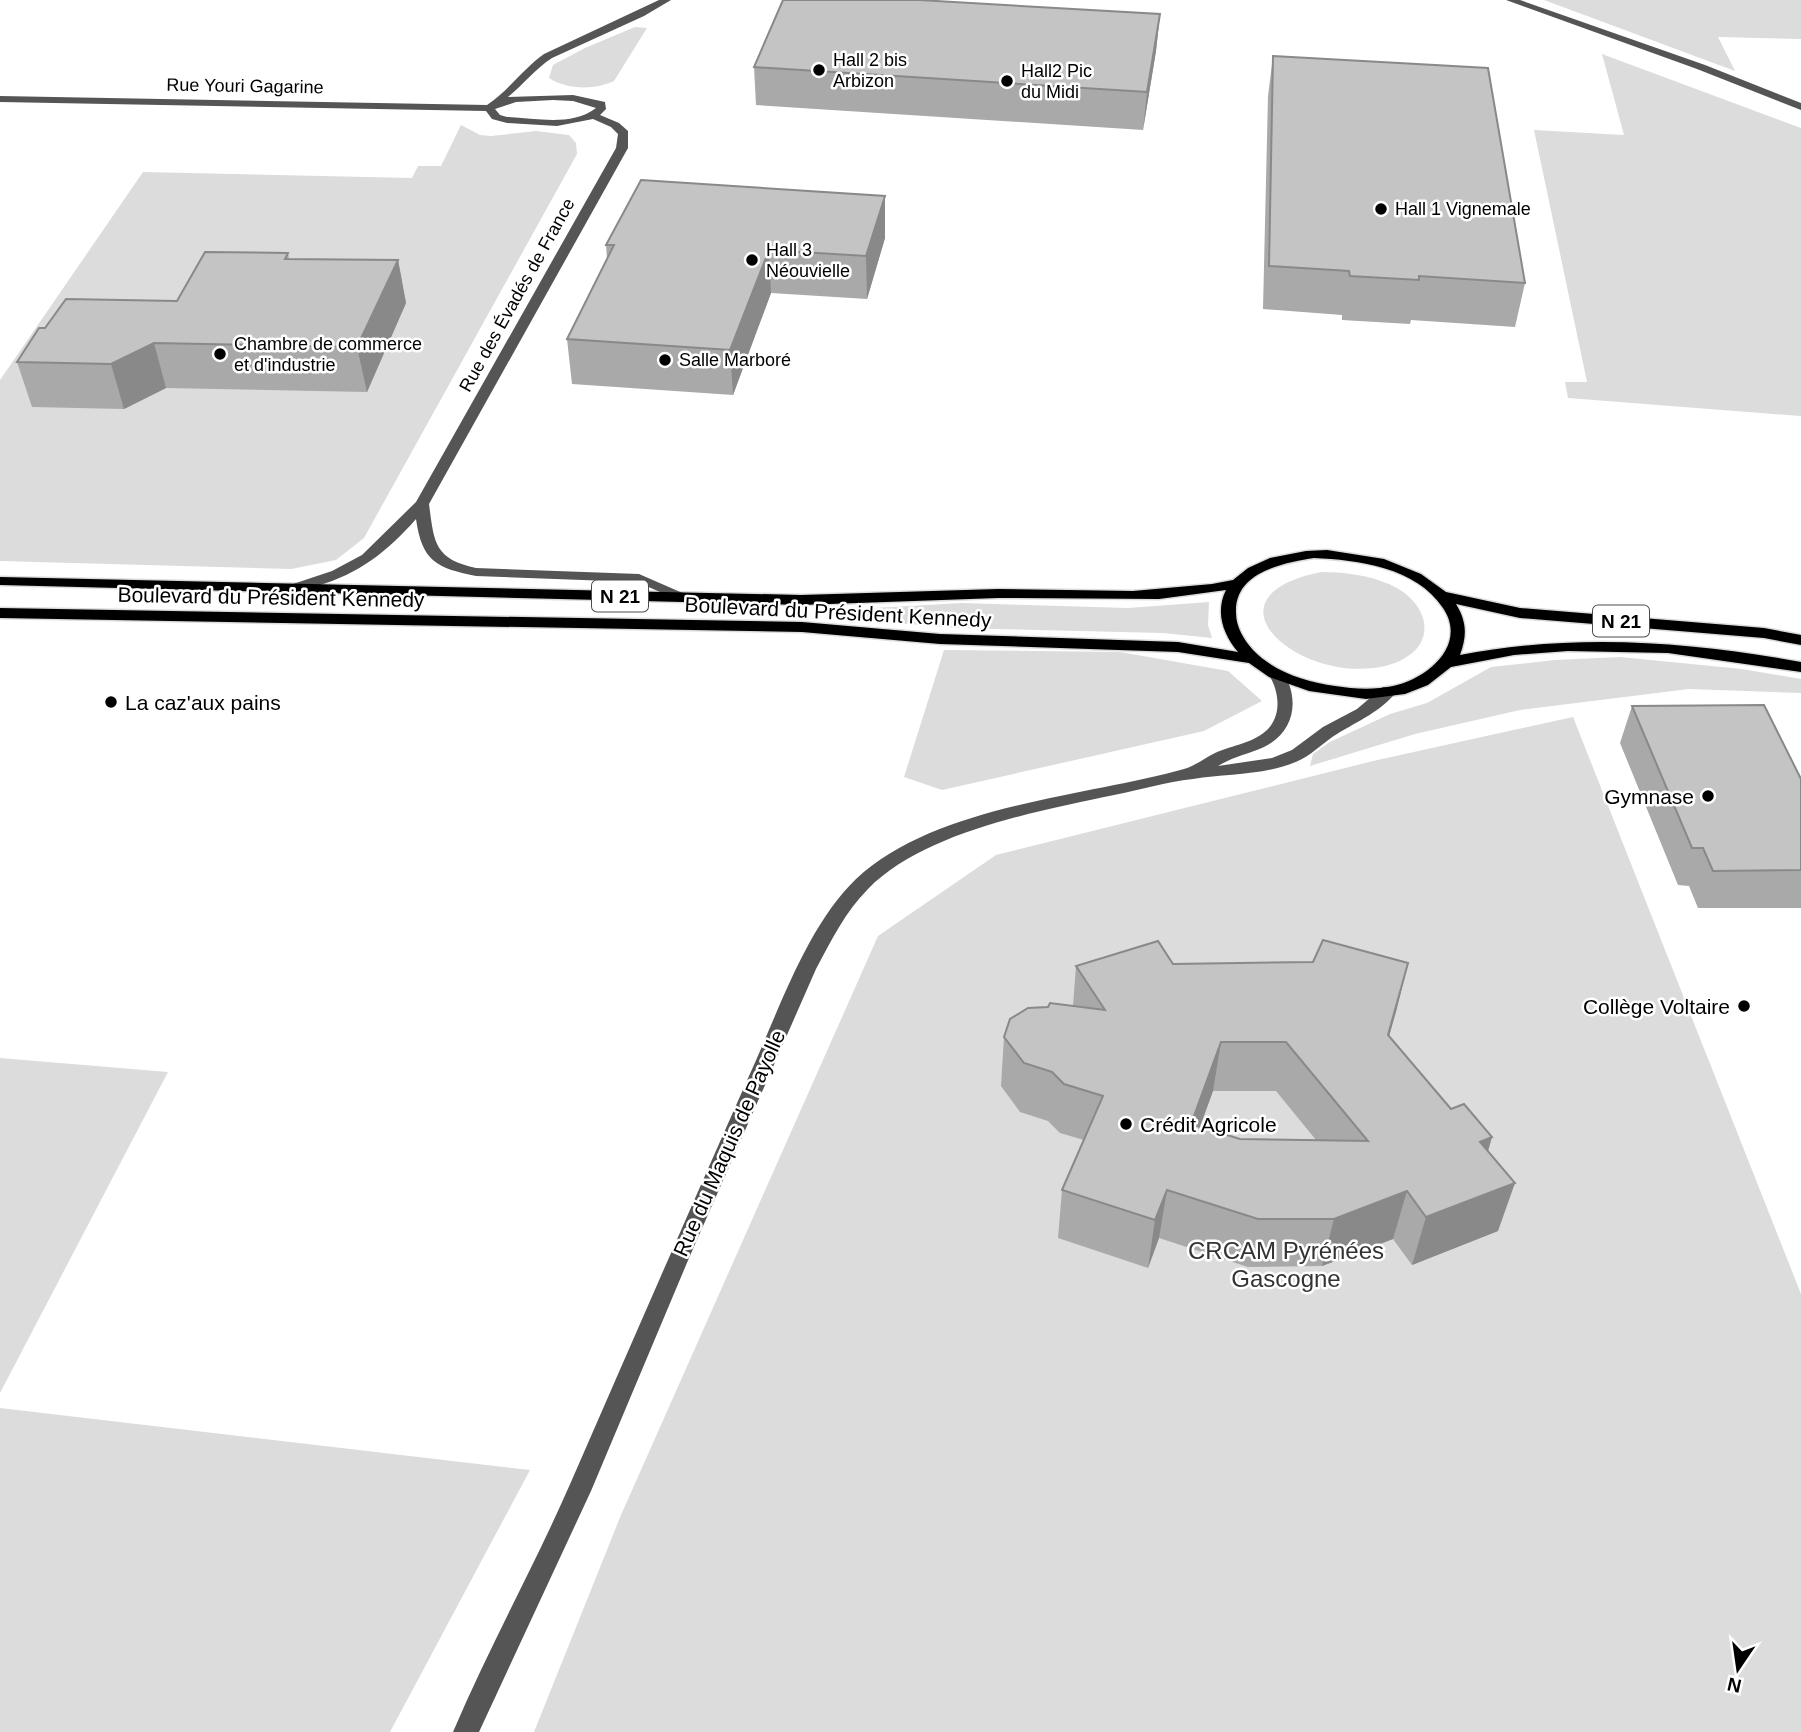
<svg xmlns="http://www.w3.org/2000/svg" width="1801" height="1732" font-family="Arial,sans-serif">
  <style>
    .green { fill: #dcdcdc }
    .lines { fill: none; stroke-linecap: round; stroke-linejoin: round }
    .major-casing { stroke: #dbdbdb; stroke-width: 3 }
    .minor { fill: #555; fill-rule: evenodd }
    .major { fill: #000; fill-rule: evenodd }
    .wall { fill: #a9a9a9; fill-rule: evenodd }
    .shaded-wall { fill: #898989 }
    .building { fill: #c4c4c4; stroke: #898989; stroke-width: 2; fill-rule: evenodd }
    .poi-dot { fill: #000; stroke: #fff; stroke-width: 2.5 }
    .labels { text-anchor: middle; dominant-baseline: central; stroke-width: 5; stroke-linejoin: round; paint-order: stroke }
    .far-poi-label { font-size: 18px; fill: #000; stroke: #fff; text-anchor: start }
    .far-street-label { font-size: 18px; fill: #000; stroke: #fff }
    .shield { fill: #fff; stroke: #4c4c4c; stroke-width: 2 }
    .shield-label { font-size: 19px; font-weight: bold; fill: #000 }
    .street-label { font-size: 21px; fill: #000; stroke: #fff }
    .poi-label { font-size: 21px; fill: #000; stroke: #fff; text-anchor: start }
    .near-park-label { font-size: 24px; fill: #333; stroke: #fff }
  </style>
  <rect width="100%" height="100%" fill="#fff"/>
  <g class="green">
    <polygon points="1544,0 1801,0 1801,39 1718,37 1735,71"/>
    <path d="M 635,27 L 647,28 L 614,81 C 595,90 567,90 549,78 L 553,65 L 585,48 Z"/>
    <polygon points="1602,54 1801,128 1801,416 1568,398 1565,382 1587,382 1534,130 1624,135"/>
    <polygon points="461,125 480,135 491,136 536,131 569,135 576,143 577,154 364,538 336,560 291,569 0,561 0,380 143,172 412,178 418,166 441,166"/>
    <path d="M 1321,572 C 1345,572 1367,575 1389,584 C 1430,602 1441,647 1392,664 C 1308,691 1192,598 1321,572 Z"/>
    <polygon points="1209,602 1208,625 1212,638 1163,633 956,628 838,618 839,610 962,603 1128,608"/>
    <polygon points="944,650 1120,652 1228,671 1262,701 1204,731 942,790 904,777"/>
    <polygon points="1620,657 1742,669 1801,679 1801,693 1689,689 1520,710 1415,734 1310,766 1313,754 1330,742 1390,714 1427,703 1491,667 1555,660"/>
    <polygon points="1573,717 1801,1294 1801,1732 534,1732 621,1515 878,936 996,855 1373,761"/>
    <polygon points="0,1058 168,1072 0,1393"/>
    <polygon points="0,1408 530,1470 390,1732 0,1732"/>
  </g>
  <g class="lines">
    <g class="major-casing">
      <path id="major" d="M 1327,550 L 1384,559 L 1421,574 L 1446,592 L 1520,608 L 1764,628 L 1801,635 L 1801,645 L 1764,638 L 1520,618 L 1456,604 C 1467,622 1467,636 1460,655 C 1575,633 1687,641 1801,662 L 1801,672 L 1668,653 L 1568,651 L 1514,655 L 1451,667 L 1428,685 L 1405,694 L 1366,699 L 1309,691 L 1269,677 L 1249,663 L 1178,652 L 940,644 L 802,632 L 0,618 L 0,608 L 802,622 L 940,634 L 1178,642 L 1238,652 C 1223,634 1215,612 1226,590 L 1159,599 L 998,598 L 801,605 L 0,585 L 0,577 L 801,595 L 998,589 L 1133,591 L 1212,584 L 1233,580 L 1248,568 L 1270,558 L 1306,551 ZM 1314,558 C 1358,560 1416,567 1443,608 C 1468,645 1427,679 1393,686 C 1374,690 1354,689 1335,686 C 1306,682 1274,672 1253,650 C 1244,640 1236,627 1236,613 C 1234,572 1283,563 1314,558 Z"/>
    </g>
    <g class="minor">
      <path d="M 659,0 L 671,0 L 644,16 L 552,58 C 535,69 524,84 508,97 L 573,95 L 605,102 L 606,109 L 600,115 L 619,123 L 628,131 L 628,148 L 429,504 C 434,542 434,559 476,568 L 639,574 L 694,598 L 686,603 L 681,601 L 637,582 L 476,576 C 436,568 422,561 416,519 C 388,551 359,574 317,586 C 308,589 299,593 290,591 L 288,588 L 290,585 L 332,571 L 362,555 L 416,502 L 616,148 L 618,134 L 611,127 L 593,119 L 557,126 L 507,123 L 492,119 L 486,111 L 0,102 L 0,96 L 487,105 C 507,92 524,68 544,54 ZM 553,100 L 573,101 L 596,108 C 571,127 536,118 507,117 L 500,115 L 495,109 L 516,102 Z"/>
      <polygon points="1506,0 1520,0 1705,65 1801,103 1801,110 1697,69"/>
      <path d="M 1277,670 L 1283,672 C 1300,699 1295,732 1264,747 C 1249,754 1232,757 1218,766 L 1272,758 L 1292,750 L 1323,727 L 1357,709 L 1383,687 L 1395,687 L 1397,691 C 1382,711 1358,721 1337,734 C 1325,741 1315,752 1302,759 C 1268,776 1229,773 1193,779 C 1166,782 1140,790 1114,795 C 1038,811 924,832 868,889 C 845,912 831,941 816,969 L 689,1258 L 591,1491 L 479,1732 L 453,1732 C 489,1647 534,1567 571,1482 C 630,1347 689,1211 749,1076 C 778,1013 806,927 856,879 C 935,805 1084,797 1184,769 C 1195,766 1205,758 1215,753 C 1233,745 1254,743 1268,729 C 1282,714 1279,691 1269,675 Z"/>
    </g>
    <use href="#major" class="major"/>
  </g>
  <g class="wall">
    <polygon points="1160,14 1156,51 1143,130 756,105 754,67"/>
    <polygon points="1273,56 1525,283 1515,327 1411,320 1410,324 1342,320 1342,315 1263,309 1268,96"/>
    <polygon points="885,238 867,299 771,293 733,395 572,384 567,339 607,259 606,245"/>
    <polygon points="288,253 289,259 398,260 406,303 367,392 166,388 124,409 32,407 17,362 45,328 177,301"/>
    <polygon points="1632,706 1801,779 1801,908 1698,908 1689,886 1678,885 1620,743"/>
    <path d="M 1408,963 L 1389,1037 L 1451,1109 L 1492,1137 L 1488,1152 L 1498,1231 L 1412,1265 L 1393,1239 L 1322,1266 L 1248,1267 L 1159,1238 L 1148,1268 L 1058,1238 L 1062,1190 L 1084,1140 L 1060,1133 L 1048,1121 L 1020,1112 L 1001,1086 L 1004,1037 L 1073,1006 L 1076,966 L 1173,964 ZM 1213,1091 L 1276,1091 L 1316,1140 L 1240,1139 L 1200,1127 Z"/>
  </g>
  <g class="shaded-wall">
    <polygon points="1160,14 1156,51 1143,130 1147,92"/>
    <polygon points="885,196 885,238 867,299 866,256"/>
    <polygon points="769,250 771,293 733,395 730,350"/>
    <polygon points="398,260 406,303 367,392 357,347"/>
    <polygon points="154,343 166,388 124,409 111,364"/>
    <polygon points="1408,963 1396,1012 1375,1084 1388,1035"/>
    <polygon points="1221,1042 1213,1091 1183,1172 1191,1124"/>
    <polygon points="1492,1137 1477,1186 1480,1142"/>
    <polygon points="1515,1183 1498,1231 1412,1265 1426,1217"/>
    <polygon points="1167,1190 1159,1238 1148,1268 1155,1220"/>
    <polygon points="1407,1191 1393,1239 1322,1266 1334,1219"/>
  </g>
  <g class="building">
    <polygon points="783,0 919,0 1160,14 1147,92 754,67"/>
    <polygon points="1273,56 1488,68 1525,283 1419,276 1419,280 1350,276 1349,271 1269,266"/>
    <polygon points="641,180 885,196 866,256 769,250 730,350 567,339 614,245 606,245"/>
    <polygon points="205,252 288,253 285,259 398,260 357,347 154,343 111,364 17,362 39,328 45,328 66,299 177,301"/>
    <polygon points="1764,705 1801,779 1801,870 1713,871 1703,848 1692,848 1632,706"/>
    <path d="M 1323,940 L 1408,963 L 1388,1035 L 1451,1109 L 1464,1104 L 1492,1137 L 1480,1142 L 1515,1183 L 1426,1217 L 1407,1191 L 1334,1219 L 1258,1219 L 1167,1190 L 1155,1220 L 1062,1190 L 1103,1096 L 1064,1084 L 1052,1072 L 1024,1063 L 1004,1037 L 1010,1019 L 1028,1008 L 1048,1007 L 1050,1003 L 1105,1010 L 1076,966 L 1158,941 L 1173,964 L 1313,962 ZM 1221,1042 L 1286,1042 L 1368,1141 L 1240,1139 L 1191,1124 Z"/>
  </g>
  <g class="poi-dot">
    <circle cx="819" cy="70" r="7"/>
    <circle cx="1007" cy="81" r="7"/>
    <circle cx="1381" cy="209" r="7"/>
    <circle cx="752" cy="260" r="7"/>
    <circle cx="220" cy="354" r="7"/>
    <circle cx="665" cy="360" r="7"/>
    <circle cx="111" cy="702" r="7"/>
    <circle cx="1708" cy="796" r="7"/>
    <circle cx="1744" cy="1006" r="7"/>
    <circle cx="1126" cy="1124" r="7"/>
  </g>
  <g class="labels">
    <g class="far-poi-label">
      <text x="833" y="60">Hall 2 bis<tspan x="833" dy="21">Arbizon</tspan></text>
      <text x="1021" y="71">Hall2 Pic<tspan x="1021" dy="21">du Midi</tspan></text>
      <text x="1395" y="209">Hall 1 Vignemale</text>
      <text x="766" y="250">Hall 3<tspan x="766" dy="21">Néouvielle</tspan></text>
      <text x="234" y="344">Chambre de commerce<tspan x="234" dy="21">et d'industrie</tspan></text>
      <text x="679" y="360">Salle Marboré</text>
    </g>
    <g class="far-street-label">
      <text transform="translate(245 86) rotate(1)">Rue Youri Gagarine</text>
      <text transform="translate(517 295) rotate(-61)">Rue des Évadés de France</text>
    </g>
    <g class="shield">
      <rect x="592" y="580.5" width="56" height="31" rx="5"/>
      <rect x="1593" y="605.5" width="56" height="31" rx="5"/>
    </g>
    <g class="shield-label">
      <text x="620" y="596">N 21</text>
      <text x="1621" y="621">N 21</text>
    </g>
    <g class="street-label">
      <text transform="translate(271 597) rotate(1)">Boulevard du Président Kennedy</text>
      <text transform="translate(838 612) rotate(3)">Boulevard du Président Kennedy</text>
      <text transform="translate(729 1143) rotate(-66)">Rue du Maquis de Payolle</text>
    </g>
    <g class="poi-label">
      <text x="125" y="702">La caz'aux pains</text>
      <text x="1694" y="796" text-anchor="end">Gymnase</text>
      <text x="1730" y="1006" text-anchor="end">Collège Voltaire</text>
      <text x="1140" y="1124">Crédit Agricole</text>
    </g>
    <g class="near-park-label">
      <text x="1286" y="1250">CRCAM Pyrénées<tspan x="1286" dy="28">Gascogne</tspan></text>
    </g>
  </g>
  <g transform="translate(1738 1669) rotate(193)" stroke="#ffffff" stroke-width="5" paint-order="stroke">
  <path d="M0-5L12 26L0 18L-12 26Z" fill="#000000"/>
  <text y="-10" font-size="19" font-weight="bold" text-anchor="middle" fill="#000000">N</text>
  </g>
</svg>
